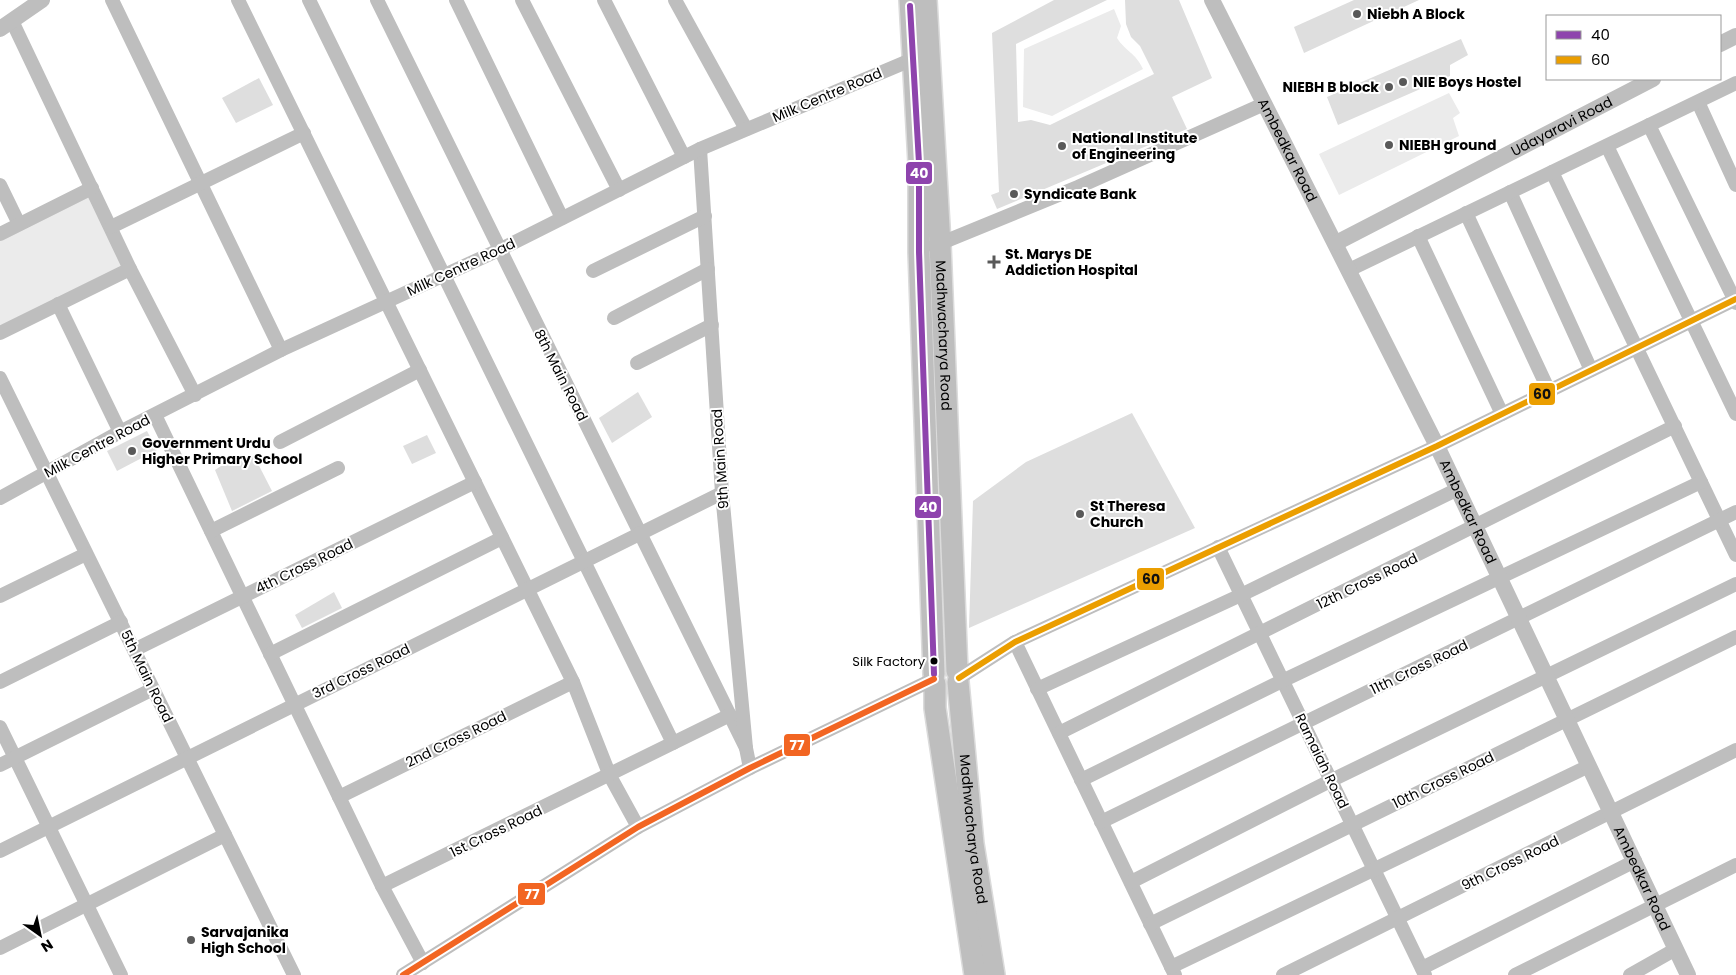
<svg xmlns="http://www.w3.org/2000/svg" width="1736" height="975" font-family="Poppins,sans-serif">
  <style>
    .green { fill: #ebebeb }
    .building { fill: #dedede }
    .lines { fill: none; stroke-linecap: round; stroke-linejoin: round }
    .primary-casing { stroke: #dbdbdb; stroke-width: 24 }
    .minor { stroke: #bebebe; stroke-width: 14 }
    .tertiary { stroke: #bebebe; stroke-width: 16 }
    .primary { stroke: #bebebe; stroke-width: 21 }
    .bus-1-casing { stroke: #fff; stroke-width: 10 }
    .bus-2-casing { stroke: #fff; stroke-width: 10 }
    .bus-3-casing { stroke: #fff; stroke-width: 10 }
    .bus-1 { stroke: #8e44ad; stroke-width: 6 }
    .bus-2 { stroke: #eb9e00; stroke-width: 6 }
    .bus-3 { stroke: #f26522; stroke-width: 6 }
    .poi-dot { fill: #595959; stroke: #fff; stroke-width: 2 }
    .bus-dot { fill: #000; stroke: #fff; stroke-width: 2 }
    .labels { text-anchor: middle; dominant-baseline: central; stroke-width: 4; stroke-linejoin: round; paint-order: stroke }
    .bus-label { font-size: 13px; fill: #000; stroke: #fff; text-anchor: end }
    .poi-label { font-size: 14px; font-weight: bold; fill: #000; stroke: #fff; text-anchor: start }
    .street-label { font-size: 14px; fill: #000; stroke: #fff }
    .line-badge { stroke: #fff; stroke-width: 2 }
    .badge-label { font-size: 14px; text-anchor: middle; font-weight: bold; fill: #fff }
    .pale-badge-label { font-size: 14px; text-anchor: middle; font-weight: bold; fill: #111 }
  </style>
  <rect width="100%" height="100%" fill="#fff"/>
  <g class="green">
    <path d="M 1114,9 L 1121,26 L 1117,38 C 1126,52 1135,52 1143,69 L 1052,116 L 1023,107 L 1024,49 Z"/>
    <polygon points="1449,93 1460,113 1453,118 1459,136 1339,195 1319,154"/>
    <polygon points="90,196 124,266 0,327 0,240"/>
  </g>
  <g class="building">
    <polygon points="1054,0 1107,0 1016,44 1018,122 1031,120 1050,125 1154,74 1140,46 1131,37 1126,24 1125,0 1179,0 1212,78 1172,97 1187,129 997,209 991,195 999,192 992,33"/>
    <polygon points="1354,0 1419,0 1304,53 1294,27"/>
    <polygon points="1461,39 1468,55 1450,65 1450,76 1338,125 1327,97"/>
    <polygon points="259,78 273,105 236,123 222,98"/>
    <polygon points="638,392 652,417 612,443 599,418"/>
    <polygon points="1132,413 1195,528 969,628 973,501 1026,462"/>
    <polygon points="147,431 157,450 117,471 107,451"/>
    <polygon points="427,435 436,453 412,464 403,446"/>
    <polygon points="254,456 272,491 232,511 215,470 233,458"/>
    <polygon points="334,592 342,608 302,628 295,615"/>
  </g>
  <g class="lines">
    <g class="primary-casing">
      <g id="primary">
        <polyline points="910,0 919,163 919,252 934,674"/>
        <path id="s3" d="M 926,0 L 940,244 L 957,671"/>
        <path id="s4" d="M 958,682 L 973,844 L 994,975"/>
        <polyline points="935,684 935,708 975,975"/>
      </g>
    </g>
    <g class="minor">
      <polyline points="112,0 281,350"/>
      <polyline points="238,0 573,682 610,776 638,827"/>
      <polyline points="309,0 673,743"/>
      <polyline points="377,0 746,748"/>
      <polyline points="456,0 562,218"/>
      <polyline points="522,0 619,190"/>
      <polyline points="604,0 684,157"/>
      <polyline points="675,0 746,129"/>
      <polyline points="12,21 130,269 195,395"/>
      <polyline points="1698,102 1736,185"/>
      <polyline points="1649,125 1736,303"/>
      <polyline points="1607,146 1736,414"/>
      <polyline points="700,149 722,493 746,748 750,768"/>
      <polyline points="1552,172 1736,555"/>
      <polyline points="0,185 19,224"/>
      <polyline points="1510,192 1591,370"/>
      <polyline points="1466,213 1549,391"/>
      <polyline points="111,227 304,133"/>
      <polyline points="0,234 92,188"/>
      <polyline points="1418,236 1502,414"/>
      <polyline points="934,246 1078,187 1264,104"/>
      <polyline points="1349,270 1736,83"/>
      <polyline points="593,271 705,216"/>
      <polyline points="58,304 120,432"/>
      <polyline points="614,318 708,269"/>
      <polyline points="0,333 130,269"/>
      <polyline points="637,363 712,325"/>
      <polyline points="0,378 294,975"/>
      <polyline points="155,415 382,886 423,963"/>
      <polyline points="280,442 420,370"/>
      <polyline points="0,498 120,432 281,350 499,250 700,149 918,57"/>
      <polyline points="211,531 338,468"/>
      <polyline points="1218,547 1425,975"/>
      <polyline points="0,596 86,554"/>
      <polyline points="1015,642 1175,975"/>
      <polyline points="134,650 475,482"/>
      <polyline points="270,654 502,538"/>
      <polyline points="959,678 1015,642 1437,446 1736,299"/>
      <polyline points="0,682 121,622"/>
      <polyline points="1037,689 1241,595 1458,489"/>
      <polyline points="0,727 121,975"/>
      <polyline points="1059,733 1675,426"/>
      <polyline points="0,765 153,689"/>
      <polyline points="1081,780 1282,681 1701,482"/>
      <polyline points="339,797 573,682"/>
      <polyline points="1101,822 1736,512"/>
      <polyline points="0,851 722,493"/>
      <polyline points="1131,882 1332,780 1736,584"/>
      <polyline points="382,886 730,715"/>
      <polyline points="1150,924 1736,637"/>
      <polyline points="0,948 225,835"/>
      <polyline points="1171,967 1589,766"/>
      <polyline points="1422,968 1635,861"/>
      <polyline points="403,975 638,827 750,768 934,679"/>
      <polyline points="1283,975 1736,750"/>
      <polyline points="1515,975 1736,865"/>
      <polyline points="1630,975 1676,949"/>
    </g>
    <g class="tertiary">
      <path id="s1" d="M 1212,0 L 1437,446 L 1688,975"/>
      <polyline points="0,29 42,0"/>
      <polyline points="1720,44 1736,36"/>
      <path id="s2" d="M 1336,243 L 1653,79"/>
    </g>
    <use href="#primary" class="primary"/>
    <g class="bus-1-casing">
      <polyline id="bus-1" points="910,6 919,163 919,252 934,674"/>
    </g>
    <g class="bus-2-casing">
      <polyline id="bus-2" points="959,678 1015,642 1437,446 1736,299"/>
    </g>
    <g class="bus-3-casing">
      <polyline id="bus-3" points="403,975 638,827 750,768 934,679"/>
    </g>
    <use href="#bus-1" class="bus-1"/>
    <use href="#bus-2" class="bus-2"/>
    <use href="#bus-3" class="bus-3"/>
  </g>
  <g class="poi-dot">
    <circle cx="1357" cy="14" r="5"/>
    <circle cx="1403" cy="82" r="5"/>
    <circle cx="1389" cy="87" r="5"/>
    <circle cx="1389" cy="145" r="5"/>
    <circle cx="1062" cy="146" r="5"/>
    <circle cx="1014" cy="194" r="5"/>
    <path d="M991.5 254.5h5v5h5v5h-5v5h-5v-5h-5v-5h5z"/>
    <circle cx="132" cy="451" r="5"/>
    <circle cx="1080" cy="514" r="5"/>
    <circle cx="191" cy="940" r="5"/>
  </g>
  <circle class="bus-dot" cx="934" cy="661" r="4.5"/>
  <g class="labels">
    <g class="bus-label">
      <text x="925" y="661">Silk Factory</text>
    </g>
    <g class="poi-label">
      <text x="1367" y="14">Niebh A Block</text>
      <text x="1413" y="82">NIE Boys Hostel</text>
      <text x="1379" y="87" text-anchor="end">NIEBH B block</text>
      <text x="1072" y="138">National Institute<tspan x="1072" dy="16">of Engineering</tspan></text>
      <text x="1399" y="145">NIEBH ground</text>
      <text x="1024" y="194">Syndicate Bank</text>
      <text x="1005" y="254">St. Marys DE<tspan x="1005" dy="16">Addiction Hospital</tspan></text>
      <text x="142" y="443">Government Urdu<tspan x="142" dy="16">Higher Primary School</tspan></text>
      <text x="1090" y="506">St Theresa<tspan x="1090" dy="16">Church</tspan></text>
      <text x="201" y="932">Sarvajanika<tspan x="201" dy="16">High School</tspan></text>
    </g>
    <g class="street-label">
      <text transform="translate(827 95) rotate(-23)">Milk Centre Road</text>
      <text stroke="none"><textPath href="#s2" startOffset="254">Udayaravi Road</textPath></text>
      <text stroke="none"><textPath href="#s1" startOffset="168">Ambedkar Road</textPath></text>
      <text transform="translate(461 267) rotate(-25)">Milk Centre Road</text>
      <text stroke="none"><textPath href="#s3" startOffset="336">Madhwacharya Road</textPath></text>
      <text transform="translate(561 375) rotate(63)">8th Main Road</text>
      <text transform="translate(97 446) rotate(-28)">Milk Centre Road</text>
      <text transform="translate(720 459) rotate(-94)">9th Main Road</text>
      <text stroke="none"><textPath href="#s1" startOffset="572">Ambedkar Road</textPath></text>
      <text transform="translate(304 566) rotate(-26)">4th Cross Road</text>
      <text transform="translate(1367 581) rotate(-26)">12th Cross Road</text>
      <text transform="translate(1419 667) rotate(-26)">11th Cross Road</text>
      <text transform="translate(361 671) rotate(-26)">3rd Cross Road</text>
      <text transform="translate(147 676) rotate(64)">5th Main Road</text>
      <text transform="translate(456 739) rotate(-26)">2nd Cross Road</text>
      <text transform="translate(1322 761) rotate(64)">Ramaiah Road</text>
      <text transform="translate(1443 780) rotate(-26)">10th Cross Road</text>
      <text stroke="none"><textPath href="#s4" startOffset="148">Madhwacharya Road</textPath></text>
      <text transform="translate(496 831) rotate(-26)">1st Cross Road</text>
      <text transform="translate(1510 863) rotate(-26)">9th Cross Road</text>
      <text stroke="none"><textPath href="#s1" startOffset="978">Ambedkar Road</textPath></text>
    </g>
  </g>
  <g class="line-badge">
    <rect x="905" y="161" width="28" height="24" rx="5" fill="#8e44ad"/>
    <rect x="1528" y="382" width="28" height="24" rx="5" fill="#eb9e00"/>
    <rect x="914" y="495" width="28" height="24" rx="5" fill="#8e44ad"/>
    <rect x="1136" y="567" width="29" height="24" rx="5" fill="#eb9e00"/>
    <rect x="783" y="733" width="28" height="24" rx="5" fill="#f26522"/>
    <rect x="517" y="882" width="29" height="24" rx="5" fill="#f26522"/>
  </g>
  <g class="badge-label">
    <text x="919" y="178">40</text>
    <text x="928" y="512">40</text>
    <text x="797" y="750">77</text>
    <text x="532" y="899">77</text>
  </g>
  <g class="pale-badge-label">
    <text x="1542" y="399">60</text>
    <text x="1151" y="584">60</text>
  </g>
  <rect x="1546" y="15" width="175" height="65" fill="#ffffff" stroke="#999999"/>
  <rect x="1556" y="31" width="25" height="8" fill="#8e44ad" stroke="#999999"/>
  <text x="1591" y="40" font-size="15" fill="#000000">40</text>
  <rect x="1556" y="56" width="25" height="8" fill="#eb9e00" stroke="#999999"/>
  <text x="1591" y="65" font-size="15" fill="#000000">60</text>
  <g transform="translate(40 935) rotate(147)" stroke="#ffffff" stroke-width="4" paint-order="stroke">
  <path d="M0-4L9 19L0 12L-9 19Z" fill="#000000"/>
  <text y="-8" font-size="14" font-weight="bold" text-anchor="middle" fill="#000000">N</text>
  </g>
</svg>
